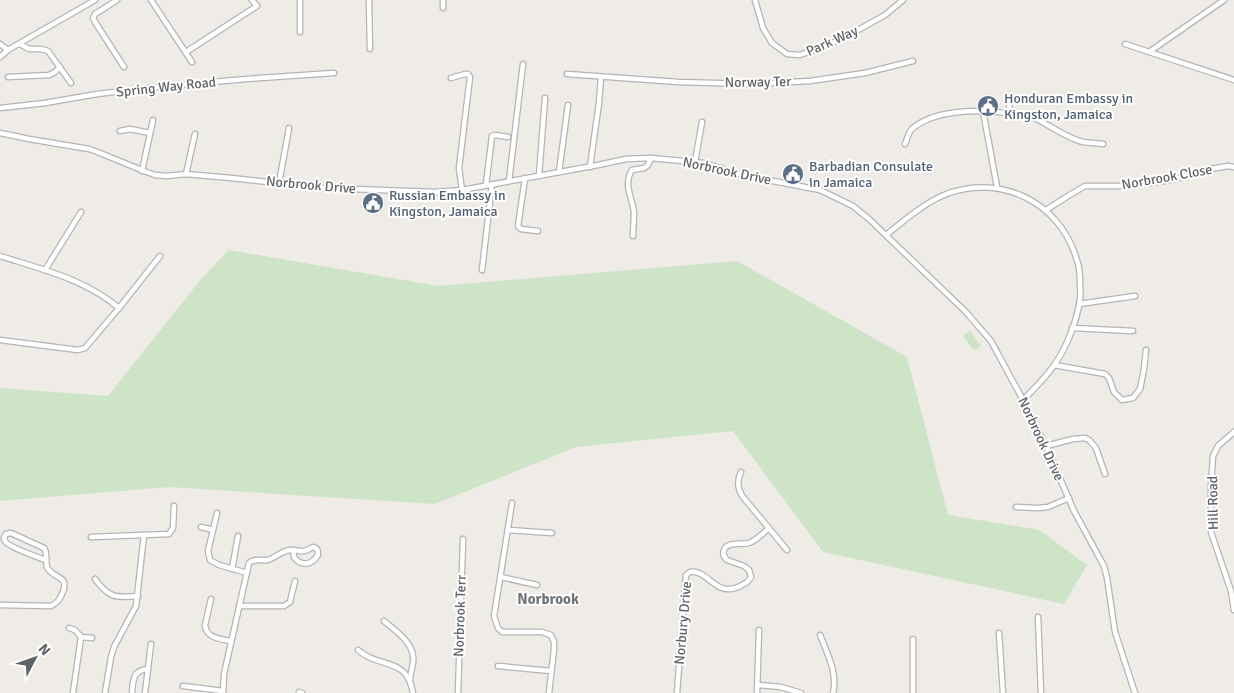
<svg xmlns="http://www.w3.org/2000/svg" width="1234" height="693" font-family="Signika,sans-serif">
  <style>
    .green { fill: #cde4c6 }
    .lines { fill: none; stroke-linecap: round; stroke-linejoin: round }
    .street-casing { stroke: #b2b5b8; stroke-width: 7 }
    .street { stroke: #fff; stroke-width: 4.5 }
    .labels { text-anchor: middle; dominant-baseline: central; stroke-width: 4; stroke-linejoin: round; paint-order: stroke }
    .street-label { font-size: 14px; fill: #5e6366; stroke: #fff }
    .service-label { font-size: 14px; fill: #4e5e75; stroke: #fff; text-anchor: start }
    .neighbourhood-label { font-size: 15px; font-weight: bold; fill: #707678; stroke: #fff }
  </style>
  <rect width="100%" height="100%" fill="#efebe7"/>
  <g class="green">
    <polygon points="229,250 438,286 737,261 907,357 948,515 1039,530 1087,565 1064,604 823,552 733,431 576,447 435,504 170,487 0,501 0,388 108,396 202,278"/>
    <polygon points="970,331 981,346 974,351 963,336"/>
  </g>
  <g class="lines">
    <g class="street-casing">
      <g id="street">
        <polyline points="117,0 95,14 93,18 95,22 124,67"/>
        <polyline points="151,0 192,62"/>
        <polyline points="300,0 300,32"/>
        <polyline points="369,0 370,49"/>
        <polyline points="755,0 763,28 772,43 787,54 800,55 842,39 885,15 903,0"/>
        <polyline points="443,8 443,0"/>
        <polyline points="0,44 8,50"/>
        <polyline points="20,44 29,49 41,49 48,51 71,83"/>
        <polyline points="1125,44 1234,80"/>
        <polyline points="186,52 257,6 252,0"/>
        <polyline points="1149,52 1224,0"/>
        <polyline points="0,57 8,50 95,0"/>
        <polyline points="567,74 678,82 750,84 810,81 865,73 913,61"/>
        <polyline points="8,77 49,75 55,72 60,67"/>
        <polyline points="451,78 465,74 468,74 470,77 459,168 462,190"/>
        <polyline points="0,108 45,103 97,94 177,85 260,78 334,73"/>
        <polyline points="983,111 997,187"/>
        <polyline points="1009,114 1010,96"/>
        <polyline points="120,131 130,129 150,133"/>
        <polyline points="0,133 29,139 89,149 100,153 144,171 155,175 166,176 186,174 231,178 324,188 436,192 462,190 598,165 626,159 651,158 704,163 747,176 820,190 853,206 869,219 966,312 991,341 1023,400 1046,446 1074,511 1104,566 1107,578 1115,632 1135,693"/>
        <path d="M 905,144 C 907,140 908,134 911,130 C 916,124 924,121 931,118 C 963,107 999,111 1032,117 C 1049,124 1065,138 1083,142 C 1090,143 1097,143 1103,144"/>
        <polyline points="695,162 702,122"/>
        <polyline points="590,167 599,103 601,77"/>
        <polyline points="142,171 153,120"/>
        <polyline points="559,172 568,105"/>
        <polyline points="186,174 195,134"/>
        <polyline points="539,176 545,98"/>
        <polyline points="525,178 518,226 521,229 538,231"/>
        <polyline points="509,181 523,64"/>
        <polyline points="279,183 289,128"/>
        <polyline points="486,185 492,136 495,135 508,137"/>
        <polyline points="1046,210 1068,196 1085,186 1119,186 1151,183 1175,179 1205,170 1228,166 1234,167"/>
        <path d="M 886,235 C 906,219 925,202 949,193 C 1002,175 1057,202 1075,254 C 1076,259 1079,264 1079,269 C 1080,274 1080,279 1080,284 C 1080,289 1081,294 1080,299 C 1077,323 1064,354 1049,372 C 1041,382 1032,391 1023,400"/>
        <path d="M 633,236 C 633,229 634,220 634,212 C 632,198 623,183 632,170 L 644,168 L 648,165 L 651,158"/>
        <path d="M 0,256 C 41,269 85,279 119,308"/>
        <polyline points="45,270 81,212"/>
        <polyline points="482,270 492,184"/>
        <polyline points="1079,304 1135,296"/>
        <polyline points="1072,328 1133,331"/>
        <polyline points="0,340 78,350 85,348 119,308 160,256"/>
        <polyline points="1054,365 1105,374 1109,378 1114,392 1122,400 1133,398 1140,389 1144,369 1146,350"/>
        <polyline points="1234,432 1218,446 1213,456 1211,485 1211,532 1231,591 1234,610"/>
        <polyline points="1046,446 1073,439 1085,438 1089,440 1096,448 1105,474"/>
        <path d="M 741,472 C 737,481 737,488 743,497 L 787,550"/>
        <polyline points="512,503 494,616 498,628 502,632 542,632 551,635 554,642 554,649 549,693"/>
        <polyline points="1016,507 1038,508 1048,507 1069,498"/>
        <polyline points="217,513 208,551 210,560 219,565 247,573"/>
        <polyline points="201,527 213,530"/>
        <polyline points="508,530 552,533"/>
        <polyline points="91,537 169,534 173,528 174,506"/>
        <polyline points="232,569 238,536"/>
        <polyline points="501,577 537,585"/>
        <path d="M 95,579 C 109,598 115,598 138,596"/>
        <path d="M 211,599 L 205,625 C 206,638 220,639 231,641"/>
        <path d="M 0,605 L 51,606 C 57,603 60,600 62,594 C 71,574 53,580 47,567 C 45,560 48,553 44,548 L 11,533 L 6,534 C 4,537 3,537 5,541 C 8,547 38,557 45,560"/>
        <polyline points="239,606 284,606 290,602 295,581"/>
        <polyline points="1038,617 1041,693"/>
        <path d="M 384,621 C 397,632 416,644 413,663 C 412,669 410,674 410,680"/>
        <polyline points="69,628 75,630 81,637 73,693"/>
        <polyline points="999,633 1003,693"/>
        <path d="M 820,635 C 827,653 838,673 833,693"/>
        <polyline points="81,637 92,638"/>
        <path d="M 358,650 C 379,669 407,656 413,693"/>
        <polyline points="498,666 551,671"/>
        <polyline points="758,685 781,687 801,693"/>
        <polyline points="183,686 223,691"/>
        <polyline points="299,692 302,693"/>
        <polyline points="105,693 111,657 114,647 136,606 144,535"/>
        <path d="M 132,693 C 133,680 133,670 148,669"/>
        <polyline points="145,693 151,644"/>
        <path d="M 223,693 L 224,674 L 249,563 C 254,558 261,561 268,560 C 276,557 282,551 290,550 C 302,549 299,555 313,547 C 318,548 318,551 318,555 C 312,565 301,567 294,557 L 293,550"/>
        <polyline points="458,693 463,539"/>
        <path d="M 677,693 L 686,575 L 690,572 C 709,569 716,600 742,585 C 746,583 748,582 751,577 L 749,570 L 744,566 L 727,560 C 724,557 722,554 724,550 C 727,541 742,545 749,543 C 757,540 763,533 769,528"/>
        <polyline points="757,693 759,630"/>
        <polyline points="913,693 913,639"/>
      </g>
    </g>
    <use href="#street" class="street"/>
  </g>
  <defs>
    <g id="civic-disc" transform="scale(1.125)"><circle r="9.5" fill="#5c6f8a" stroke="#fff"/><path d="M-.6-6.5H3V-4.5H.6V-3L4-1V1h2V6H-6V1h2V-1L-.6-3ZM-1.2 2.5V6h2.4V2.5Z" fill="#fff"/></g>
  </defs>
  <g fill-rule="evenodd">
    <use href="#civic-disc" x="988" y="106"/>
    <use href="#civic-disc" x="793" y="174"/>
    <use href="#civic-disc" x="373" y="203"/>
  </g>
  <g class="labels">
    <g class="street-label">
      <text transform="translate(832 41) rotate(-24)">Park Way</text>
      <text transform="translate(758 82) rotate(-1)">Norway Ter</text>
      <text transform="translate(166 87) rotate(-6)">Spring Way Road</text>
      <text transform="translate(727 171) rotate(12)">Norbrook Drive</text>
      <text transform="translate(1167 177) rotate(-10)">Norbrook Close</text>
      <text transform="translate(311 185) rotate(5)">Norbrook Drive</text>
      <text transform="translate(1041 439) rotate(65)">Norbrook Drive</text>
      <text transform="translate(1213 503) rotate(-91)">Hill Road</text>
      <text transform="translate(460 616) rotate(-88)">Norbrook Terr</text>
      <text transform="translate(683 623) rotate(-85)">Norbury Drive</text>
    </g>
    <g class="service-label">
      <text x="1004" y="98">Honduran Embassy in<tspan x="1004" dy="16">Kingston, Jamaica</tspan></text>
      <text x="809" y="166">Barbadian Consulate<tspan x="809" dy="16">in Jamaica</tspan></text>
      <text x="389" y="195">Russian Embassy in<tspan x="389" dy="16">Kingston, Jamaica</tspan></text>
    </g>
    <g class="neighbourhood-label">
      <text x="548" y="599">Norbrook</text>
    </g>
  </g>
  <g transform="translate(35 658) rotate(49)" stroke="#ffffff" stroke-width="4" paint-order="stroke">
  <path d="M0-4L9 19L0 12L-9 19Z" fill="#5e6366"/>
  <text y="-8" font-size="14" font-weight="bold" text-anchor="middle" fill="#5e6366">N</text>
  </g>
</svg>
